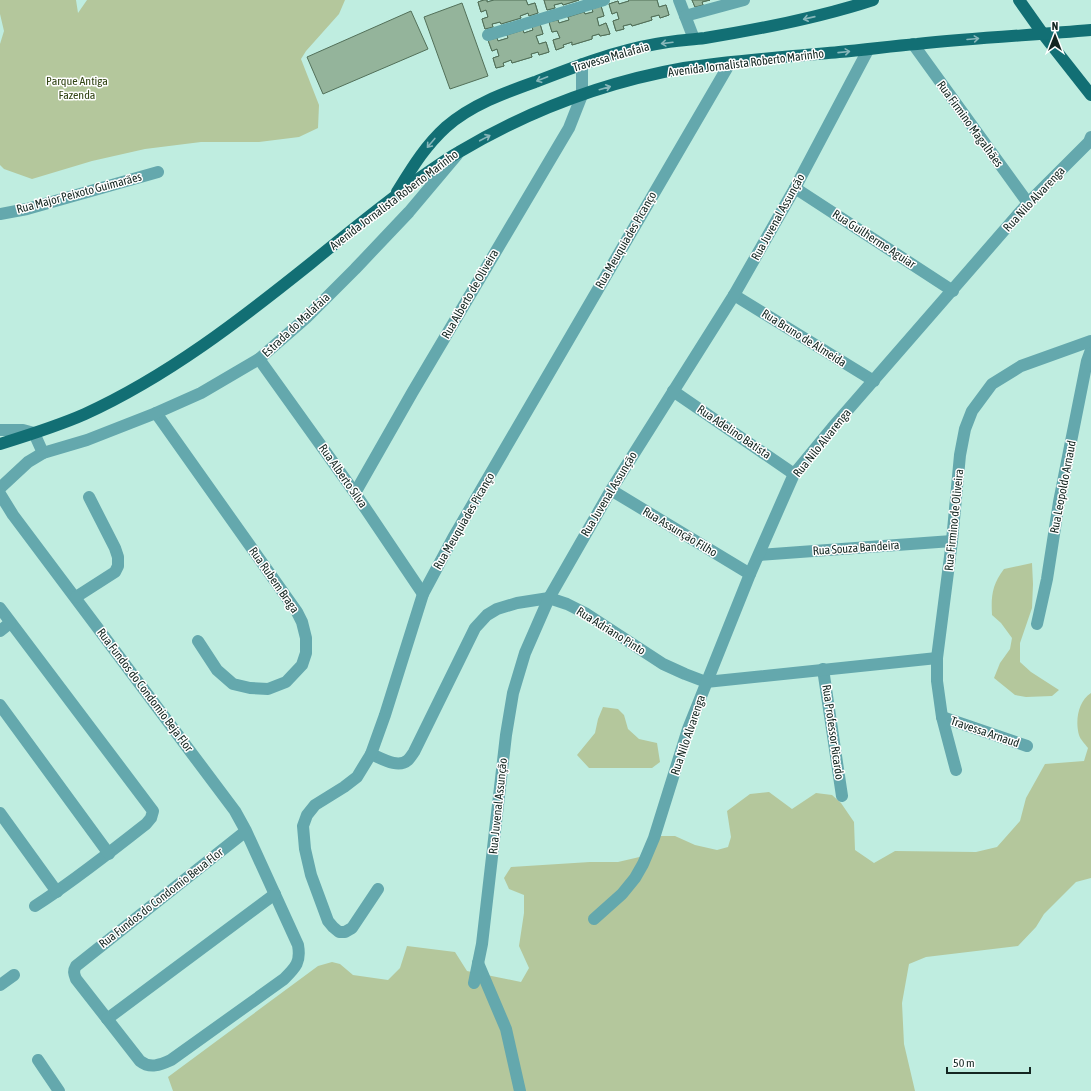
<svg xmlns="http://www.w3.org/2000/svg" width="1091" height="1091" font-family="'Asap Condensed',sans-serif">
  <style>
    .green { fill: #b4c79c }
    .building { fill: #94b49b; stroke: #527059; fill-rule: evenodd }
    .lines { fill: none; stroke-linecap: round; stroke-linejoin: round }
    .minor { stroke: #64a8ad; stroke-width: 12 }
    .major { stroke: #126f74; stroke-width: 12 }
    .oneway { stroke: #88b7ba }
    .labels { text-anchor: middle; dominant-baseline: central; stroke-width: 3; stroke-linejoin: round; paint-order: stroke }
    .street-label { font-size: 12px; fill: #142621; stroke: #fff }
    .park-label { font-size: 12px; fill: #324515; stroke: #fff }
  </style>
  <rect width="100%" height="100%" fill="#bfede0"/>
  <g class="green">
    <polygon points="0,0 76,0 78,13 87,0 345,0 339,14 306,51 301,59 319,105 318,128 299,137 259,142 201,142 145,149 92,161 32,179 4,169 0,165 0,44 4,31 0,14"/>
    <path d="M 1032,563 L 1033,584 L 1032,608 L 1020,643 L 1020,662 L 1031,672 L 1059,690 L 1052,696 L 1026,697 L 1015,695 L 994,678 L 1000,663 L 1010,649 L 1012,638 L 1001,623 L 992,615 C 991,596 992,585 1004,569 Z"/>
    <path d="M 1091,693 L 1091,878 L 1076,882 L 1044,914 L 1036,927 L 1018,946 L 926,957 L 909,964 L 902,1003 L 904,1044 L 915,1091 L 173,1091 L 168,1077 L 318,966 L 332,962 L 340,964 L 353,975 L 388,980 L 400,968 L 407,946 L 455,952 L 467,971 L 521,982 L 529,968 L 519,946 L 524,913 L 524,895 L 509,889 L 504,878 L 511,867 L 590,862 L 618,862 L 648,855 L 660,836 L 675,836 L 695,845 L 717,850 L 728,847 L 731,837 L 727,811 L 750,794 L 769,792 L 792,809 L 816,793 L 832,795 L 841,803 L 854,822 L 855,850 L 874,863 L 895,851 L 976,852 L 997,847 L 1020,821 L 1026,798 L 1045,764 L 1084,761 L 1088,748 C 1085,744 1080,739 1079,735 C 1075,721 1078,701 1091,693 Z"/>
    <polygon points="603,707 618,709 624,715 628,729 639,739 657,743 660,762 652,768 589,768 577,755 595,733 598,719"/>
  </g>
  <g class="building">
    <path d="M 484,0 L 487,0 L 487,2 L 494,0 L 526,0 L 528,5 L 535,3 L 538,13 L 529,16 L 528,13 L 520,16 L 521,18 L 501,24 L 500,22 L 492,24 L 493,27 L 485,29 L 482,19 L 488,17 L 486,10 L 481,12 L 478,2 ZM 510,3 L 513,10 L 504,13 L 502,6 Z"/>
    <polygon points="484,0 487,0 487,2 494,0 526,0 528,5 535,3 538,13 529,16 528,13 520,16 521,18 501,24 500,22 492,24 493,27 485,29 482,19 488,17 486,10 481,12 478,2"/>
    <polygon points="544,0 579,0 563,5 562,3 554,5 555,8 547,10"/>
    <polygon points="544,0 579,0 563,5 562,3 554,5 555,8 547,10"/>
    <path d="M 628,0 L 657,0 L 659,7 L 666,5 L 669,15 L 660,18 L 659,15 L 651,17 L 652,20 L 632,26 L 631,24 L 623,26 L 624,29 L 616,31 L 613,21 L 619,19 L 617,12 L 612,14 L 609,4 L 618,1 L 619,4 L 629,1 ZM 642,4 L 644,12 L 635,14 L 633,7 Z"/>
    <polygon points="628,0 657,0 659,7 666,5 669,15 660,18 659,15 651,17 652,20 632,26 631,24 623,26 624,29 616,31 613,21 619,19 617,12 612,14 609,4 618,1 619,4 629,1"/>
    <polygon points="692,0 710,0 702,2 703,5 695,7"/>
    <polygon points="692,0 710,0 702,2 703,5 695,7"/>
    <polygon points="462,3 488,76 450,89 424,17"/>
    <path d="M 601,6 L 604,16 L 597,18 L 599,26 L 606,23 L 610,34 L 600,36 L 599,34 L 592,36 L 592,39 L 572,45 L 572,42 L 563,45 L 564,47 L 556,50 L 553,40 L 560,38 L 557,31 L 552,32 L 549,22 L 558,20 L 559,23 L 569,20 L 568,17 L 584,12 L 585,14 L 593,12 L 592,9 ZM 582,23 L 584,30 L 575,33 L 573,26 Z"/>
    <polygon points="601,6 604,16 597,18 599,26 606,23 610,34 600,36 599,34 592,36 592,39 572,45 572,42 563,45 564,47 556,50 553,40 560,38 557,31 552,32 549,22 558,20 559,23 569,20 568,17 584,12 585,14 593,12 592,9"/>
    <polygon points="411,11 428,49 323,94 307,57"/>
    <path d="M 540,24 L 543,34 L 536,36 L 539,44 L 546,42 L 549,52 L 539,55 L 538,52 L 531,54 L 532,57 L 512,63 L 511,60 L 503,63 L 504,66 L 496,68 L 493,58 L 499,56 L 497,49 L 492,51 L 488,40 L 497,38 L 498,41 L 508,38 L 507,35 L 523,30 L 524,33 L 533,30 L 532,27 ZM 521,41 L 523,48 L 515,51 L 512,44 Z"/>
    <polygon points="540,24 543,34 536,36 539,44 546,42 549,52 539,55 538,52 531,54 532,57 512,63 511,60 503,63 504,66 496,68 493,58 499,56 497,49 492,51 488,40 497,38 498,41 508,38 507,35 523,30 524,33 533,30 532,27"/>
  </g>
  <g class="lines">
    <g class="minor">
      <polyline points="679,0 694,39"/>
      <polyline points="685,16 744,0"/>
      <polyline points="488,35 604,0"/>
      <polyline points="913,44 1028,203"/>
      <polyline points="795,188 953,291"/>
      <polyline points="0,214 27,209 158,172"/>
      <polyline points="734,295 874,381"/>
      <polyline points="259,359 355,493 423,594"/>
      <polyline points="673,391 794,474"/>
      <polyline points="156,413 297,612 302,622 306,638 306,653 302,665 286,682 268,689 250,688 233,684 217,670 198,641"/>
      <polyline points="0,430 23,430 34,433 43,453"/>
      <polyline points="0,488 28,462 43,453 87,440 156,413 201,393 259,359 306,318 355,269 409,212 457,155"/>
      <polyline points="611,490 750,574"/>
      <polyline points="355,493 412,393 569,128 582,95 582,64"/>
      <path d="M 0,494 L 13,515 L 235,811 L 246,831 L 298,945 C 301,962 296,967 284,979 L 171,1060 C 160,1065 150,1069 140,1061 L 76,979 C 74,974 73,971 76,966 L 246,831"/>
      <polyline points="759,555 952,541"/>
      <polyline points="76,597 115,572 118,566 118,557 115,548 89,497"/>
      <path d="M 0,608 L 153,811 L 151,818 L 146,824 C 110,852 74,881 35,906"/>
      <polyline points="1037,624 1047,579 1059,502 1087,361 1091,350"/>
      <polyline points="0,631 10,623"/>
      <polyline points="823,669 842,796"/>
      <polyline points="0,705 109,854"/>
      <polyline points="942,717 1027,746"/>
      <path d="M 371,754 C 381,758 398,769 408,760 C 410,758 412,755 414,752 L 475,628 L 487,615 L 497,609 L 517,603 L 549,598 L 567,604 L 585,613 L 663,664 L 685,674 L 706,682 L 937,658"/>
      <polyline points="956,770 942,717 937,681 937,658 952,541 960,455 965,429 972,411 992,384 1021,366 1091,341"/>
      <polyline points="0,813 57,892"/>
      <polyline points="378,889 352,928 345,932 339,932 333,927 328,921 311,875 305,849 303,826 307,815 315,805 344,787 357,777 371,754 385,715 423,594 453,538 730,63"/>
      <polyline points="594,919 622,894 635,878 643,864 654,838 688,729 750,574 794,474 832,428 1028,203 1089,142 1091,137"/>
      <polyline points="478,963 506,1029 520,1091"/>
      <polyline points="474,983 482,944 506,735 513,693 525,653 549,598 611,490 734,295 795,188 868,50"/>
      <polyline points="0,985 14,975"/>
      <polyline points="107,1019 275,894"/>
      <polyline points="38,1060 59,1091"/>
    </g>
    <g class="major">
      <polyline points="1019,0 1043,34 1091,95"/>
      <path d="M 397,192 C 412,168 425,146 446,127 C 471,105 504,93 535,82 C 574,67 615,51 656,44 C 672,41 689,40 705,38 C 761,29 818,18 873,0"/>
      <path d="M 0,444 C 29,435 58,426 85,414 C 168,376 240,320 310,264 C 344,236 379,208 414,182 C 429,172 443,161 459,152 C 528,111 605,82 684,68 C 735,60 788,57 839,52 C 865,50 891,46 917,44 C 975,38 1033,35 1091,30"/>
    </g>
  </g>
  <defs><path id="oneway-shaft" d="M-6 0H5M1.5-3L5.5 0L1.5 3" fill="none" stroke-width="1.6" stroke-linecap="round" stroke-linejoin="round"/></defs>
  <g class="oneway">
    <use href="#oneway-shaft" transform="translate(809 18) rotate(167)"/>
    <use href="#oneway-shaft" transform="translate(973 39) rotate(-5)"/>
    <use href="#oneway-shaft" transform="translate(667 43) rotate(173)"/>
    <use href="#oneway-shaft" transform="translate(844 52) rotate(-6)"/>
    <use href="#oneway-shaft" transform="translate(542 79) rotate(159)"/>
    <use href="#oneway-shaft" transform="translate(605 88) rotate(-16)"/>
    <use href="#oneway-shaft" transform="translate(485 138) rotate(-28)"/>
    <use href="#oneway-shaft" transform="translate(431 143) rotate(130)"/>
  </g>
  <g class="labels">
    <g class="street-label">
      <text transform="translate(611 57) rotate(-16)">Travessa Malafaia</text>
      <text transform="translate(746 63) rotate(-7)">Avenida Jornalista Roberto Marinho</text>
      <text transform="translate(970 124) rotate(54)">Rua Firmino Magalhães</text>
      <text transform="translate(79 193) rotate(-15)">Rua Major Peixoto Guimarães</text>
      <text transform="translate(1034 199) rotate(-47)">Rua Nilo Alvarenga</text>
      <text transform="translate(394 200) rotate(-37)">Avenida Jornalista Roberto Marinho</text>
      <text transform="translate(778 217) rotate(-61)">Rua Juvenal Assunção</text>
      <text transform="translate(874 239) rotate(33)">Rua Guilherme Aguiar</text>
      <text transform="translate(626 240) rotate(-60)">Rua Meuquiades Picanço</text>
      <text transform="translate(470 294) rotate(-60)">Rua Alberto de Oliveira</text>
      <text transform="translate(296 325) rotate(-43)">Estrada do Malafaia</text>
      <text transform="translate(804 338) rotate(32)">Rua Bruno de Almeida</text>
      <text transform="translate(734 432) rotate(34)">Rua Adelino Batista</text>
      <text transform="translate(822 443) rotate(-51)">Rua Nilo Alvarenga</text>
      <text transform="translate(343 476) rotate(55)">Rua Alberto Silva</text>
      <text transform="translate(1063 487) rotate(-79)">Rua Leopoldo Arnaud</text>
      <text transform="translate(609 494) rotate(-59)">Rua Juvenal Assunção</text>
      <text transform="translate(954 520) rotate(-84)">Rua Firmino de Oliveira</text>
      <text transform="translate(464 521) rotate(-60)">Rua Meuquiades Picanço</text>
      <text transform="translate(680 532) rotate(31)">Rua Assunção Filho</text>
      <text transform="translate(856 548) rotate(-4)">Rua Souza Bandeira</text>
      <text transform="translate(274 580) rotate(55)">Rua Rubem Braga</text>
      <text transform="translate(611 631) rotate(32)">Rua Adriano Pinto</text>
      <text transform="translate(145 690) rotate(53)">Rua Fundos do Condomio Beja Flor</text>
      <text transform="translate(833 732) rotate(82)">Rua Professor Ricardo</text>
      <text transform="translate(985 732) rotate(19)">Travessa Arnaud</text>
      <text transform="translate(688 735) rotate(-71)">Rua Nilo Alvarenga</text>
      <text transform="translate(498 806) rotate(-84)">Rua Juvenal Assunção</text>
      <text transform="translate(161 898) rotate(-38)">Rua Fundos do Condomio Beua Flor</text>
    </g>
    <g class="park-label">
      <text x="77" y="81">Parque Antiga<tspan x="77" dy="14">Fazenda</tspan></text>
    </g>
  </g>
  <g transform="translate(1055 36)" stroke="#ffffff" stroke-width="3" paint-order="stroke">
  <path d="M0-3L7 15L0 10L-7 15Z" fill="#142621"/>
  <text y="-6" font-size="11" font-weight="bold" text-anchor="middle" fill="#142621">N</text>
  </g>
  <path d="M947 1067v6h83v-6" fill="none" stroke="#142621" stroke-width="2"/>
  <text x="953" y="1067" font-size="12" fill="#142621" stroke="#ffffff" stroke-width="3" paint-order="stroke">50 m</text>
</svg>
